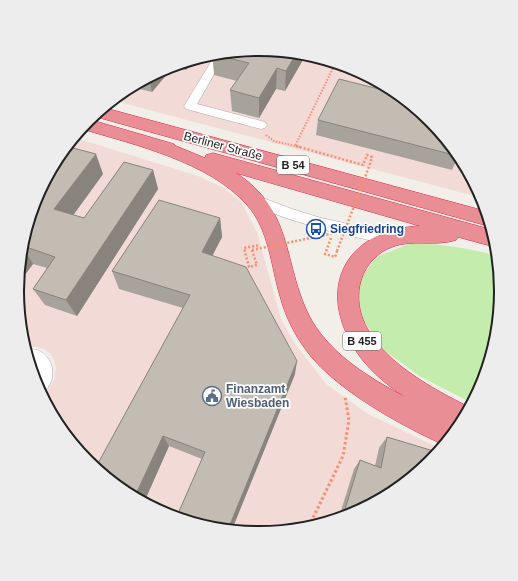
<svg xmlns="http://www.w3.org/2000/svg" width="518" height="581" font-family="Arial,sans-serif">
  <style>
    .commercial { fill: #f2dbd7 }
    .grass { fill: #c4ecad }
    .lines { fill: none; stroke-linecap: round; stroke-linejoin: round }
    .minor-casing { stroke: #a8a8a8; stroke-width: 1 }
    .highway-casing { stroke: #df244f; stroke-width: 1 }
    .path-far2 { stroke: #fd8c6d; stroke-width: 2; stroke-dasharray: 1.5 1.5; stroke-linecap: butt }
    .path-far1 { stroke: #fd8c6d; stroke-width: 2.5; stroke-dasharray: 2 2; stroke-linecap: butt }
    .path { stroke: #fd8c6d; stroke-width: 3; stroke-dasharray: 2.5 2.5; stroke-linecap: butt }
    .minor { fill: #fff; fill-rule: evenodd }
    .highway { fill: #e98e94; fill-rule: evenodd }
    .path-bridge { stroke: #fd8c6d; stroke-width: 2.5; stroke-dasharray: 2 2; stroke-linecap: butt }
    .wall { fill: #a7a29a }
    .shaded-wall { fill: #88847d }
    .building { fill: #c2bcb3; stroke: #88847d }
    .labels { text-anchor: middle; dominant-baseline: central; stroke-width: 3.5; stroke-linejoin: round; paint-order: stroke }
    .shield { fill: #fff; stroke: #646464; stroke-width: 1 }
    .shield-label { font-size: 11px; font-weight: bold; fill: #212121 }
    .street-label { font-size: 12px; fill: #212121; stroke: #fff }
    .transit-label { font-size: 12px; font-weight: bold; fill: #164399; stroke: #fff; text-anchor: start }
    .service-label { font-size: 12px; font-weight: bold; fill: #4e5e75; stroke: #fff; text-anchor: start }
    .rim { fill: none; stroke: #212121; stroke-width: 2 }
  </style>
  <rect width="100%" height="100%" fill="#f1efe7"/>
  <g class="commercial">
    <polygon points="259,49 352,67 430,120 482,198 115,101 167,67"/>
    <polygon points="76,138 198,176 224,188 241,202 257,232 281,319 293,341 326,384 368,414 439,448 430,462 351,514 259,532 166,514 88,461 44,397 54,380 56,368 54,360 50,353 42,348 28,346 17,290 36,198"/>
  </g>
  <path class="grass" d="M 409,244 C 438,243 465,248 494,255 L 501,291 L 482,383 L 470,402 L 421,377 L 381,348 L 364,321 L 357,298 L 359,281 L 376,257 Z"/>
  <g class="lines">
    <g class="minor-casing">
      <g id="minor">
        <polygon points="225,55 197,104 265,122 267,125 265,128 261,129 186,109 184,106 214,57"/>
        <polygon points="381,87 390,93 382,93 379,89"/>
        <polygon points="255,195 292,209 321,218 390,233 395,235 397,239 395,243 390,245 321,229 283,217 250,204 248,200 250,196"/>
        <path d="M 29,349 C 53,348 61,380 42,393 C 33,379 36,383 36,368 L 32,364 Z"/>
      </g>
    </g>
    <g class="highway-casing">
      <g id="highway">
        <polygon points="105,108 485,211 488,226 93,116"/>
        <path d="M 88,119 L 174,144 L 176,146 L 205,158 L 206,155 L 213,153 L 489,229 L 491,246 L 458,237 L 456,240 C 431,248 407,236 382,252 C 369,261 361,274 359,290 C 353,346 425,385 467,406 L 442,444 C 400,425 333,388 306,350 C 294,334 285,315 280,296 C 271,266 269,229 247,205 C 209,162 136,145 82,129 ZM 236,173 L 420,226 C 349,229 316,284 353,346 C 365,367 385,384 405,397 C 370,378 333,356 312,321 C 282,268 296,211 236,173 Z"/>
      </g>
    </g>
    <g class="path-far2">
      <polyline points="266,135 274,141 295,146"/>
      <polyline points="300,147 295,146 335,64"/>
    </g>
    <g class="path-far1">
      <polyline points="296,146 363,165 367,155 372,157 370,164"/>
      <polyline points="331,238 325,254 335,257 337,251"/>
      <polyline points="252,250 257,265 249,267 244,248 260,245"/>
    </g>
    <polyline class="path" points="311,522 343,456 349,420 345,397"/>
    <use href="#minor" class="minor"/>
    <use href="#highway" class="highway"/>
    <g class="path-bridge">
      <polyline points="252,250 345,231"/>
      <polyline points="337,251 370,164"/>
    </g>
  </g>
  <g class="wall">
    <polygon points="259,48 304,58 285,91 276,89 259,118 232,111 230,90 237,81 214,75 213,62 204,59"/>
    <polygon points="192,62 186,70 173,67 152,92 135,88 167,67"/>
    <polygon points="318,120 430,120 457,159 452,170 316,135"/>
    <polygon points="153,170 158,189 77,316 45,305 33,289 47,268 33,264 18,284 36,198 103,174 73,215 84,218"/>
    <polygon points="220,218 222,237 212,256 295,374 233,527 177,516 202,459 169,446 145,500 96,467 183,308 119,289 112,271"/>
    <polygon points="387,437 437,452 351,514 339,517 354,469 360,460 375,466 379,448"/>
  </g>
  <g class="shaded-wall">
    <polygon points="295,56 304,58 285,91 286,71"/>
    <polygon points="192,62 186,70 185,63"/>
    <polygon points="173,66 173,67 152,92 149,78 167,67"/>
    <polygon points="277,68 276,89 259,118 259,98"/>
    <polygon points="96,154 103,174 64,228 54,209"/>
    <polygon points="153,170 158,189 77,316 66,300"/>
    <polygon points="220,218 222,237 205,270 202,252"/>
    <polygon points="25,251 33,264 18,284"/>
    <polygon points="297,361 295,374 233,527 229,527"/>
    <polygon points="163,436 169,446 145,500 136,494"/>
  </g>
  <g class="building">
    <polygon points="259,48 295,56 286,71 277,68 259,98 230,90 249,63 220,56"/>
    <polygon points="339,79 387,91 430,120 454,155 318,120"/>
    <polygon points="69,147 96,154 54,209 84,218 124,162 153,170 66,300 33,289 55,257 26,247 36,198"/>
    <polygon points="159,200 220,218 202,252 246,267 297,361 229,527 177,516 205,452 163,436 136,494 96,467 190,295 112,271"/>
    <polygon points="387,437 437,452 430,462 351,514 343,516 360,460 381,468"/>
  </g>
  <defs>
    <g id="bus-ring" transform="scale(1)"><circle r="9.5" fill="#fff" stroke="#1a4fb4" stroke-width="1.5"/><path d="M-5-6H5V4H4V6H2V4H-2V6H-4V4H-5ZM-3.5-4V0h7V-4ZM-3.5 1.2v1.5H-2V1.2ZM2 1.2v1.5H3.5V1.2Z" fill="#1a4fb4"/></g>
    <g id="civic-ring" transform="scale(1)"><circle r="9.5" fill="#fff" stroke="#5c6f8a" stroke-width="1.5"/><path d="M-.6-6.5H3V-4.5H.6V-3L4-1V1h2V6H-6V1h2V-1L-.6-3ZM-1.2 2.5V6h2.4V2.5Z" fill="#5c6f8a"/></g>
  </defs>
  <g fill-rule="evenodd">
    <use href="#bus-ring" x="316" y="229"/>
    <use href="#civic-ring" x="212" y="396"/>
  </g>
  <g class="labels">
    <g class="shield">
      <rect x="277" y="156" width="32" height="18" rx="3"/>
      <rect x="343" y="332" width="38" height="18" rx="3"/>
    </g>
    <g class="shield-label">
      <text x="293" y="165">B 54</text>
      <text x="362" y="341">B 455</text>
    </g>
    <g class="street-label">
      <text transform="translate(223 146) rotate(15)">Berliner Straße</text>
    </g>
    <g class="transit-label">
      <text x="330" y="229">Siegfriedring</text>
    </g>
    <g class="service-label">
      <text x="226" y="389">Finanzamt<tspan x="226" dy="14">Wiesbaden</tspan></text>
    </g>
  </g>
  <path d="M0 0H518V581H0ZM24 291a235 235 0 1 1 470 0a235 235 0 1 1-470 0Z" fill="#ededed" fill-rule="evenodd"/>
  <path class="rim" d="M24 291a235 235 0 1 1 470 0a235 235 0 1 1-470 0Z"/>
</svg>
